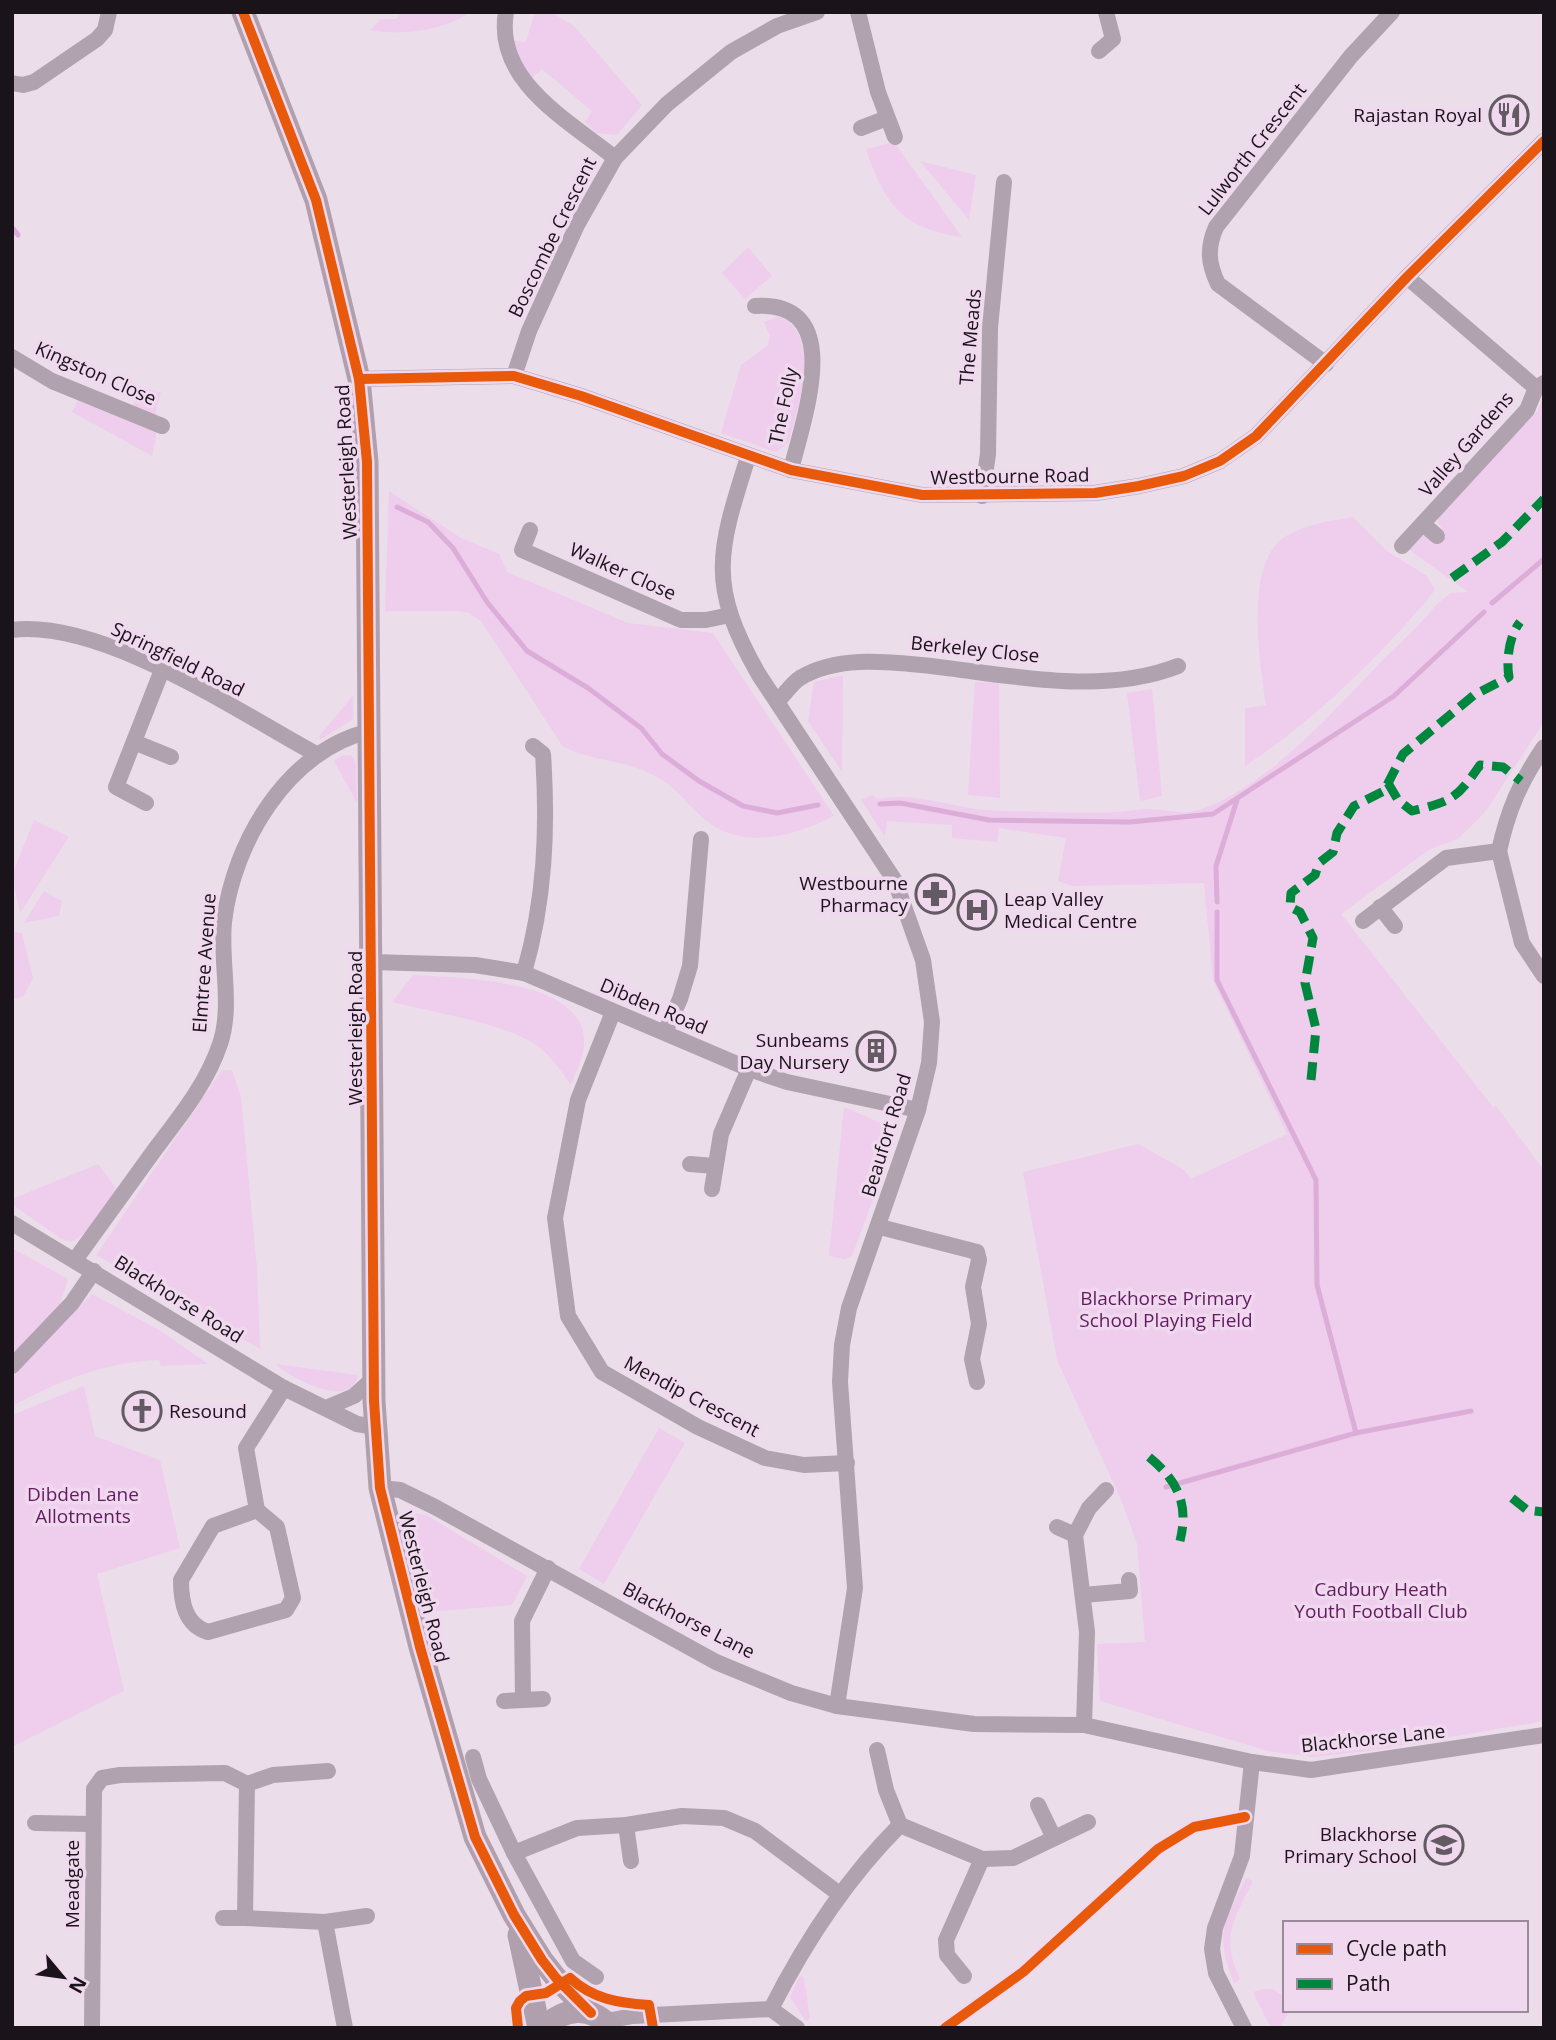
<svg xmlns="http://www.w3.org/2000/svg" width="1556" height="2040" font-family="'Open Sans',sans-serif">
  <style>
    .green { fill: #eeceec }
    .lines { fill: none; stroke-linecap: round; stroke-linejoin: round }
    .stream { stroke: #dbadd8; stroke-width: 5 }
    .street { stroke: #b0a2ae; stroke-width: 16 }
    .secondary { stroke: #b0a0ae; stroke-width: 23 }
    .quiet { stroke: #00873e; stroke-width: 9; stroke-dasharray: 18 9; stroke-linecap: butt }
    .cycleway-casing { stroke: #f0d9ee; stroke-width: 15 }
    .cycleway { stroke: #e8590c; stroke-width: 10 }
    .labels { text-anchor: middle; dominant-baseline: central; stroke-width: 7; stroke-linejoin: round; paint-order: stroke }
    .poi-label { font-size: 19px; fill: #1b131a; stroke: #f0d9ee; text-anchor: end }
    .street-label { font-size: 19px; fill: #1b131a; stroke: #f0d9ee }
    .park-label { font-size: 19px; fill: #621b62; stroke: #f0d9ee }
  </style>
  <rect width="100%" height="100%" fill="#ebdeea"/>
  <g class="green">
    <path d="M 402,12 L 470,12 C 445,31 400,36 370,30 L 381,19 L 396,19 Z"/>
    <polygon points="535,12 551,12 574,26 642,105 617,135 597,133 585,122 592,111 542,69 531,79 510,40 526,42"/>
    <path d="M 894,142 L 962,237 C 902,229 884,203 866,149 Z"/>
    <polygon points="920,161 976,175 969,220"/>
    <polygon points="748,247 772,276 745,299 722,273"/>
    <path d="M 779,316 C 824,337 797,406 789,442 L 776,452 L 721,433 L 741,365 L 768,345 L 770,336 L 764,322 Z"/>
    <polygon points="137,385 161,393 155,415 133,407"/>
    <path d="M 1544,397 L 1544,722 L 1485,812 L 1458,839 L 1430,849 L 1341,914 L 1493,1107 L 1496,1106 L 1544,1170 L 1544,1721 L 1368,1751 L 1313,1757 L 1268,1751 L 1100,1701 L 1097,1644 L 1145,1642 L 1137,1544 L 1122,1502 L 1057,1360 L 1023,1172 L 1138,1144 L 1183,1169 L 1191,1179 L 1287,1134 L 1213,980 L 1204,883 L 1073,886 L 1058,881 L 1066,838 L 999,828 L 997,842 L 952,838 L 952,825 L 887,821 L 885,837 L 861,800 L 872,795 L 878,799 C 917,791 958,810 998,811 C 1038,811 1080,814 1120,812 C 1129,811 1138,809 1146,809 C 1164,808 1182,816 1199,810 C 1267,788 1330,714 1379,664 C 1399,644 1420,625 1438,603 L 1451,593 L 1468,592 L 1408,549 L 1421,535 L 1438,541 L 1445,533 L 1438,523 L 1438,514 L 1536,413 Z"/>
    <polygon points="78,401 157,431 152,456 72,412"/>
    <path d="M 389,491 L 461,538 L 499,554 L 507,572 L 628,623 L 713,633 L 834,816 C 794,836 741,852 703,818 C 687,804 675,786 655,776 C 626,760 593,761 563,747 L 481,621 L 469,613 L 458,611 L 385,611 Z"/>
    <path d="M 1353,517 L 1387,551 L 1427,576 L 1435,590 C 1384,653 1313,722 1245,766 L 1245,708 L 1266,705 C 1260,664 1243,561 1286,536 C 1306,524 1331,521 1353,517 Z"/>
    <polygon points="843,675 842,772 808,721 814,682"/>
    <polygon points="975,682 999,683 1000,798 968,795"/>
    <polygon points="1152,689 1162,796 1140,801 1127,693"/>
    <polygon points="353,696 353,719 320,740 319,736"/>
    <polygon points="343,755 351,755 356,763 357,803 334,761"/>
    <polygon points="34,820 69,837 20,913 12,875"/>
    <polygon points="44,891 62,901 59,916 24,923"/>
    <polygon points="15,932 22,933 33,978 23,997 12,999 12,937"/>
    <path d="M 413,975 C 457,978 579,978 584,1038 C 585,1055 577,1069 571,1085 C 560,1069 547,1050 530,1041 C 496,1022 431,1012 392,1002 Z"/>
    <polygon points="222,1070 232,1070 241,1097 257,1269 260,1349 96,1255"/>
    <polygon points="844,1107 881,1123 893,1145 852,1256 844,1259 829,1256"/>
    <path d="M 98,1164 L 116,1188 C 110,1205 88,1234 71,1242 L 60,1238 L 12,1204 L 12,1199 Z"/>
    <polygon points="12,1248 68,1279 59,1307 12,1355"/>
    <path d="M 92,1294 L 159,1330 L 208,1364 L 161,1366 L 159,1360 C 105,1362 59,1381 12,1406 L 12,1371 Z"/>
    <path d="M 275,1364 L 358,1375 C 351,1411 291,1378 275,1364 Z"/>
    <polygon points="84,1386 95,1436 160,1460 180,1548 97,1574 124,1691 12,1747 12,1415"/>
    <polygon points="659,1428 685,1443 604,1584 579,1569"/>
    <polygon points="415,1513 428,1516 527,1576 512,1605 426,1612 403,1523"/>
    <path d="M 1246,1878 L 1253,1881 C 1234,1920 1220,1936 1240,1979 L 1234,1983 C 1214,1933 1224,1924 1246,1878 Z"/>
    <polygon points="800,1975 804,1978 810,2018 806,2022 790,1997"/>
    <polygon points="1263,1989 1273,1989 1284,1997 1285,2010 1289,2011 1280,2028 1271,2028 1253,1992"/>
  </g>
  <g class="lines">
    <g class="stream">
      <polyline points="12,227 18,235"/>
      <polyline points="397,507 428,522 453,548 487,602 527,651 588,688 641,728 662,754 699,781 743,806 777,813 818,805"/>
      <polyline points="1492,603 1544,559"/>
      <polyline points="880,804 900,803 989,820 1130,822 1213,814 1394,696 1484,612"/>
      <polyline points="1217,902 1216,866 1237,800"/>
      <polyline points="1217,912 1217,980 1316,1180 1317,1285 1356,1433"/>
      <polyline points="1166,1487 1356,1433 1471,1411"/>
    </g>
    <g class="street">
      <path d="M 506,12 C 494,81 568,120 615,158"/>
      <polyline points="858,12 878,92 895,137"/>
      <polyline points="1099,51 1113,39 1106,12"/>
      <polyline points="12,83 23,85 34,82 97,39 105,30 109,12"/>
      <polyline points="861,128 887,118"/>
      <polyline points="1407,277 1536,388"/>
      <path d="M 755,306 C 848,300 803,419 791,470"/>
      <polyline points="12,357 52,381 162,426"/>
      <path d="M 1326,364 L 1218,284 C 1208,263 1207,248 1216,227 L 1351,56 L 1392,12"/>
      <polyline points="514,376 529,331 577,225 615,158 667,104 731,52 777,26 817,12"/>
      <polyline points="359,379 514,376 581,396 791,470 922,495 1095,493 1139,486 1184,476 1220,461 1256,436 1407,277 1544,141"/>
      <path d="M 748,457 C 718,552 707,584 759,675 L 895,881 L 923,960 L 932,1022 L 929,1063 L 918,1110 L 849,1308 L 842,1345 L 840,1382 L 855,1588 L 837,1706"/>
      <polyline points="982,496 988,454 990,328 1004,182"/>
      <polyline points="1423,524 1437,536"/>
      <polyline points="530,530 522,550 681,620 706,620 730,615"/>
      <polyline points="1402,546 1527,410 1536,388 1544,383"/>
      <path d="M 12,630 C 102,619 237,711 316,754"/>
      <path d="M 778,701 C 785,694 792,683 800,678 C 839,655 888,662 931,666 C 1010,675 1101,696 1178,666"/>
      <polyline points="134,742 171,757"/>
      <polyline points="146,803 116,787 162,670"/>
      <path d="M 1499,851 C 1508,810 1520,782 1544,747"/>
      <polyline points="1380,907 1395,926"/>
      <polyline points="1363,921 1446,858 1499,851 1522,943 1544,976"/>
      <polyline points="372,962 475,965 524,973 749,1069 787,1082 918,1110"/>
      <path d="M 524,973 C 545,900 548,829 543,754 L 533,746"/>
      <polyline points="613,1012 578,1100 555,1218 568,1316 602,1372 698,1427 765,1458 804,1465 847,1463"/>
      <polyline points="665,1032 680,999 690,966 701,839"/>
      <polyline points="690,1164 714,1166"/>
      <polyline points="712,1189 721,1134 749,1069"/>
      <polyline points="12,1223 284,1388 357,1424 375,1427"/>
      <polyline points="880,1227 977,1252 979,1260 973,1287 979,1324 972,1359 977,1382"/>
      <path d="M 75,1260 C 102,1223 129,1185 156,1148 C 181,1115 207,1083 220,1044 C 233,1006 220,961 224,922 C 233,843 288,749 371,731"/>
      <polyline points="12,1366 72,1303 94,1271"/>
      <polyline points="326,1408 354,1396 374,1378"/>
      <polyline points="380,1488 400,1490 435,1507 716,1662 791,1693 837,1706 974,1724 1084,1725 1252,1762 1311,1770 1544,1735"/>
      <path d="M 257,1510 L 213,1526 L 181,1580 C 181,1602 185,1625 208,1632 L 286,1610 L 293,1598 L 277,1527 L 257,1510 L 246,1448 L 284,1388"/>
      <polyline points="1057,1527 1075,1535"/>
      <polyline points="1083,1595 1130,1591 1129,1580"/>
      <polyline points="523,1700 522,1621 548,1568"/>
      <polyline points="504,1701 543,1699"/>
      <polyline points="1084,1725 1087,1632 1075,1535 1089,1508 1106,1490"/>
      <polyline points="473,1757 479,1779 514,1853"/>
      <polyline points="247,1784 273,1775 328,1771"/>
      <polyline points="1038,1805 1053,1836"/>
      <polyline points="35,1823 93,1824"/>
      <polyline points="626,1825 631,1861"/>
      <polyline points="900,1825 982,1859 1013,1858 1088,1822"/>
      <polyline points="223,1918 245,1918"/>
      <polyline points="325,1922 367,1916"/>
      <polyline points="964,1976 947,1955 946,1940 982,1859"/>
      <polyline points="596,1977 573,1961 514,1853 577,1828 626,1825 682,1816 724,1818 755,1831 838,1893"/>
      <path d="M 771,2009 C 806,1940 846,1879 900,1825 L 886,1790 L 877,1750"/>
      <polyline points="606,2021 633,2016 771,2009 797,2028"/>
      <polyline points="92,2028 94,1789 102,1778 120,1775 225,1773 247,1784 245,1918 325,1922 345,2028"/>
      <polyline points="1244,2028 1216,1973 1212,1949 1215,1928 1242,1856 1252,1762"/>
    </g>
    <g class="secondary">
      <polyline points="243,12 316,200 359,379 367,462 374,1401 380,1488 420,1647 475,1837 514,1915 542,1960 556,1978 591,2013"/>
      <polyline points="519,1935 539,2028"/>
      <path d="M 544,2028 C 563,2008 591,2004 611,2028"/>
    </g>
    <g class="quiet">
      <polyline points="1452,578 1502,542 1544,499"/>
      <path d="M 1388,783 L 1398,800 L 1412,811 C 1453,801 1457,798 1480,765 L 1503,767 L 1521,781"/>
      <path d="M 1311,1080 L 1316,1029 L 1305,983 L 1313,938 L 1300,912 L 1290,907 L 1291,893 L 1315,875 L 1319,863 L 1333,852 L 1337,833 L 1354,806 L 1384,791 L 1403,754 L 1474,695 L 1509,677 C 1506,660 1509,636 1520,622"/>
      <path d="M 1149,1457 C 1178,1481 1189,1504 1180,1541"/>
      <polyline points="1512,1498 1527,1510 1544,1512"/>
    </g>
    <g class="cycleway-casing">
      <g id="cycleway">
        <polyline points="243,12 316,200 359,379 367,462 374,1401 380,1488 420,1647 475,1837 514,1915 542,1960 556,1978 591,2013"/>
        <polyline points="359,379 514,376 581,396 791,470 922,495 1095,493 1139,486 1184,476 1220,461 1256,436 1407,277 1544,141"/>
        <path d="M 518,2028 L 516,2008 L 520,2001 L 526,1996 L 546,1993 L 570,1978 C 593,1999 618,2003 649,2005 L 653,2028"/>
        <polyline points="945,2028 1023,1972 1158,1849 1194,1827 1245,1817"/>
      </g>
    </g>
    <use href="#cycleway" class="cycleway"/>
  </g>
  <defs>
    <g id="restaurant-ring" transform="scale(2.0125)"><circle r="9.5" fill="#f0d9ee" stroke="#645a63" stroke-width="1.5"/><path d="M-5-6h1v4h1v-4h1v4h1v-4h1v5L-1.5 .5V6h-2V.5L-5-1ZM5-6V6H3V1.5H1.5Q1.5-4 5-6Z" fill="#645a63"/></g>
    <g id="pharmacy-ring" transform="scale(2.0125)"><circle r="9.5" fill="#f0d9ee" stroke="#645a63" stroke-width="1.5"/><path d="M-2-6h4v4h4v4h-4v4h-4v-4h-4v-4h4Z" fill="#645a63"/></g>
    <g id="hospital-ring" transform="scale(2.0125)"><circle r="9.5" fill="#f0d9ee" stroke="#645a63" stroke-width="1.5"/><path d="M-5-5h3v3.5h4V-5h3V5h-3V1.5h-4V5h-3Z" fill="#645a63"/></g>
    <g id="building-ring" transform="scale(2.0125)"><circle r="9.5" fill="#f0d9ee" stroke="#645a63" stroke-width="1.5"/><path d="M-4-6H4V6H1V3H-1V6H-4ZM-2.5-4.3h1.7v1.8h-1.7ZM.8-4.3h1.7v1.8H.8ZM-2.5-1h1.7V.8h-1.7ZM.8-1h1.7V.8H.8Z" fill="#645a63"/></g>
    <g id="church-ring" transform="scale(2.0125)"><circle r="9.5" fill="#f0d9ee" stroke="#645a63" stroke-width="1.5"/><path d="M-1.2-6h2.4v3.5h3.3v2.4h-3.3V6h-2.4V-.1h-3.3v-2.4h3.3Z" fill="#645a63"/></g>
    <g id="school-ring" transform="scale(2.0125)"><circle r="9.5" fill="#f0d9ee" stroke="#645a63" stroke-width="1.5"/><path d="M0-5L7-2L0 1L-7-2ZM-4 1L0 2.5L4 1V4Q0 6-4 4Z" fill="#645a63"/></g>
  </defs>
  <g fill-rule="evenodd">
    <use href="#restaurant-ring" x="1509" y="115"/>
    <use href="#pharmacy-ring" x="935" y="894"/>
    <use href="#hospital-ring" x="977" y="910"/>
    <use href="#building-ring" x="876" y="1051"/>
    <use href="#church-ring" x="142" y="1411"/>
    <use href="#school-ring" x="1444" y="1845"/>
  </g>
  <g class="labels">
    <g class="poi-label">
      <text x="1482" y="115">Rajastan Royal</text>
      <text x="908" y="883">Westbourne<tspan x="908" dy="22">Pharmacy</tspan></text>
      <text x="1004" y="899" text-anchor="start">Leap Valley<tspan x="1004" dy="22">Medical Centre</tspan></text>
      <text x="849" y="1040">Sunbeams<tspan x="849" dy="22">Day Nursery</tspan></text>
      <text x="169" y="1411" text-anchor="start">Resound</text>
      <text x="1417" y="1834">Blackhorse<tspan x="1417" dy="22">Primary School</tspan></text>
    </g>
    <g class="street-label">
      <text transform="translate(1252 149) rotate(-52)">Lulworth Crescent</text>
      <text transform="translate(552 237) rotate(-64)">Boscombe Crescent</text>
      <text transform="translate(970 337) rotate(-85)">The Meads</text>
      <text transform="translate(96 373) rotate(24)">Kingston Close</text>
      <text transform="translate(783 406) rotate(-78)">The Folly</text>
      <text transform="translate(1466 444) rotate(-49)">Valley Gardens</text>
      <text transform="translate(346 462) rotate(-93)">Westerleigh Road</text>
      <text transform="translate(1010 476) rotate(-1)">Westbourne Road</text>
      <text transform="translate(623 571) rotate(24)">Walker Close</text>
      <text transform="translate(975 649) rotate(6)">Berkeley Close</text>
      <text transform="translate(178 659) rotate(26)">Springfield Road</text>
      <text transform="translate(204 963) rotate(-86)">Elmtree Avenue</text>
      <text transform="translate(654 1006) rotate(23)">Dibden Road</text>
      <text transform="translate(355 1028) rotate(-90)">Westerleigh Road</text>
      <text transform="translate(886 1135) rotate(-73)">Beaufort Road</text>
      <text transform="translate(179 1299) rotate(32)">Blackhorse Road</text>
      <text transform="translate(692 1396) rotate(28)">Mendip Crescent</text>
      <text transform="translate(424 1587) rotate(76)">Westerleigh Road</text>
      <text transform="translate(689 1620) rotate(27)">Blackhorse Lane</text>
      <text transform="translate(1373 1738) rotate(-6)">Blackhorse Lane</text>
      <text transform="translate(72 1884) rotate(-90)">Meadgate</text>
    </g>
    <g class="park-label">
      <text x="1166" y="1298">Blackhorse Primary<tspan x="1166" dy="22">School Playing Field</tspan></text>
      <text x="83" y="1494">Dibden Lane<tspan x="83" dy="22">Allotments</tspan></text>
      <text x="1381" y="1589">Cadbury Heath<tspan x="1381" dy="22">Youth Football Club</tspan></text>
    </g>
  </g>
  <rect width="1556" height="2040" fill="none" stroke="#1b131a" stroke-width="28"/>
  <rect x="1283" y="1921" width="245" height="91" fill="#f0d9ee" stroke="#9b8a99" stroke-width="2"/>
  <rect x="1297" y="1944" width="35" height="10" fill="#e8590c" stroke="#9b8a99" stroke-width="2"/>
  <text x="1346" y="1956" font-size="21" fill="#1b131a">Cycle path</text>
  <rect x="1297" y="1979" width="35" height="10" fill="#00873e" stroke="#9b8a99" stroke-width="2"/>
  <text x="1346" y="1991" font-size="21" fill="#1b131a">Path</text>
  <g transform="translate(63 1977) rotate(119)" stroke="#f0d9ee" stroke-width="5" paint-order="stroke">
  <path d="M0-5L12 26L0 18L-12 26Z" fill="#1b131a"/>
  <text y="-10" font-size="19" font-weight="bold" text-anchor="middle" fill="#1b131a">N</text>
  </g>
</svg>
